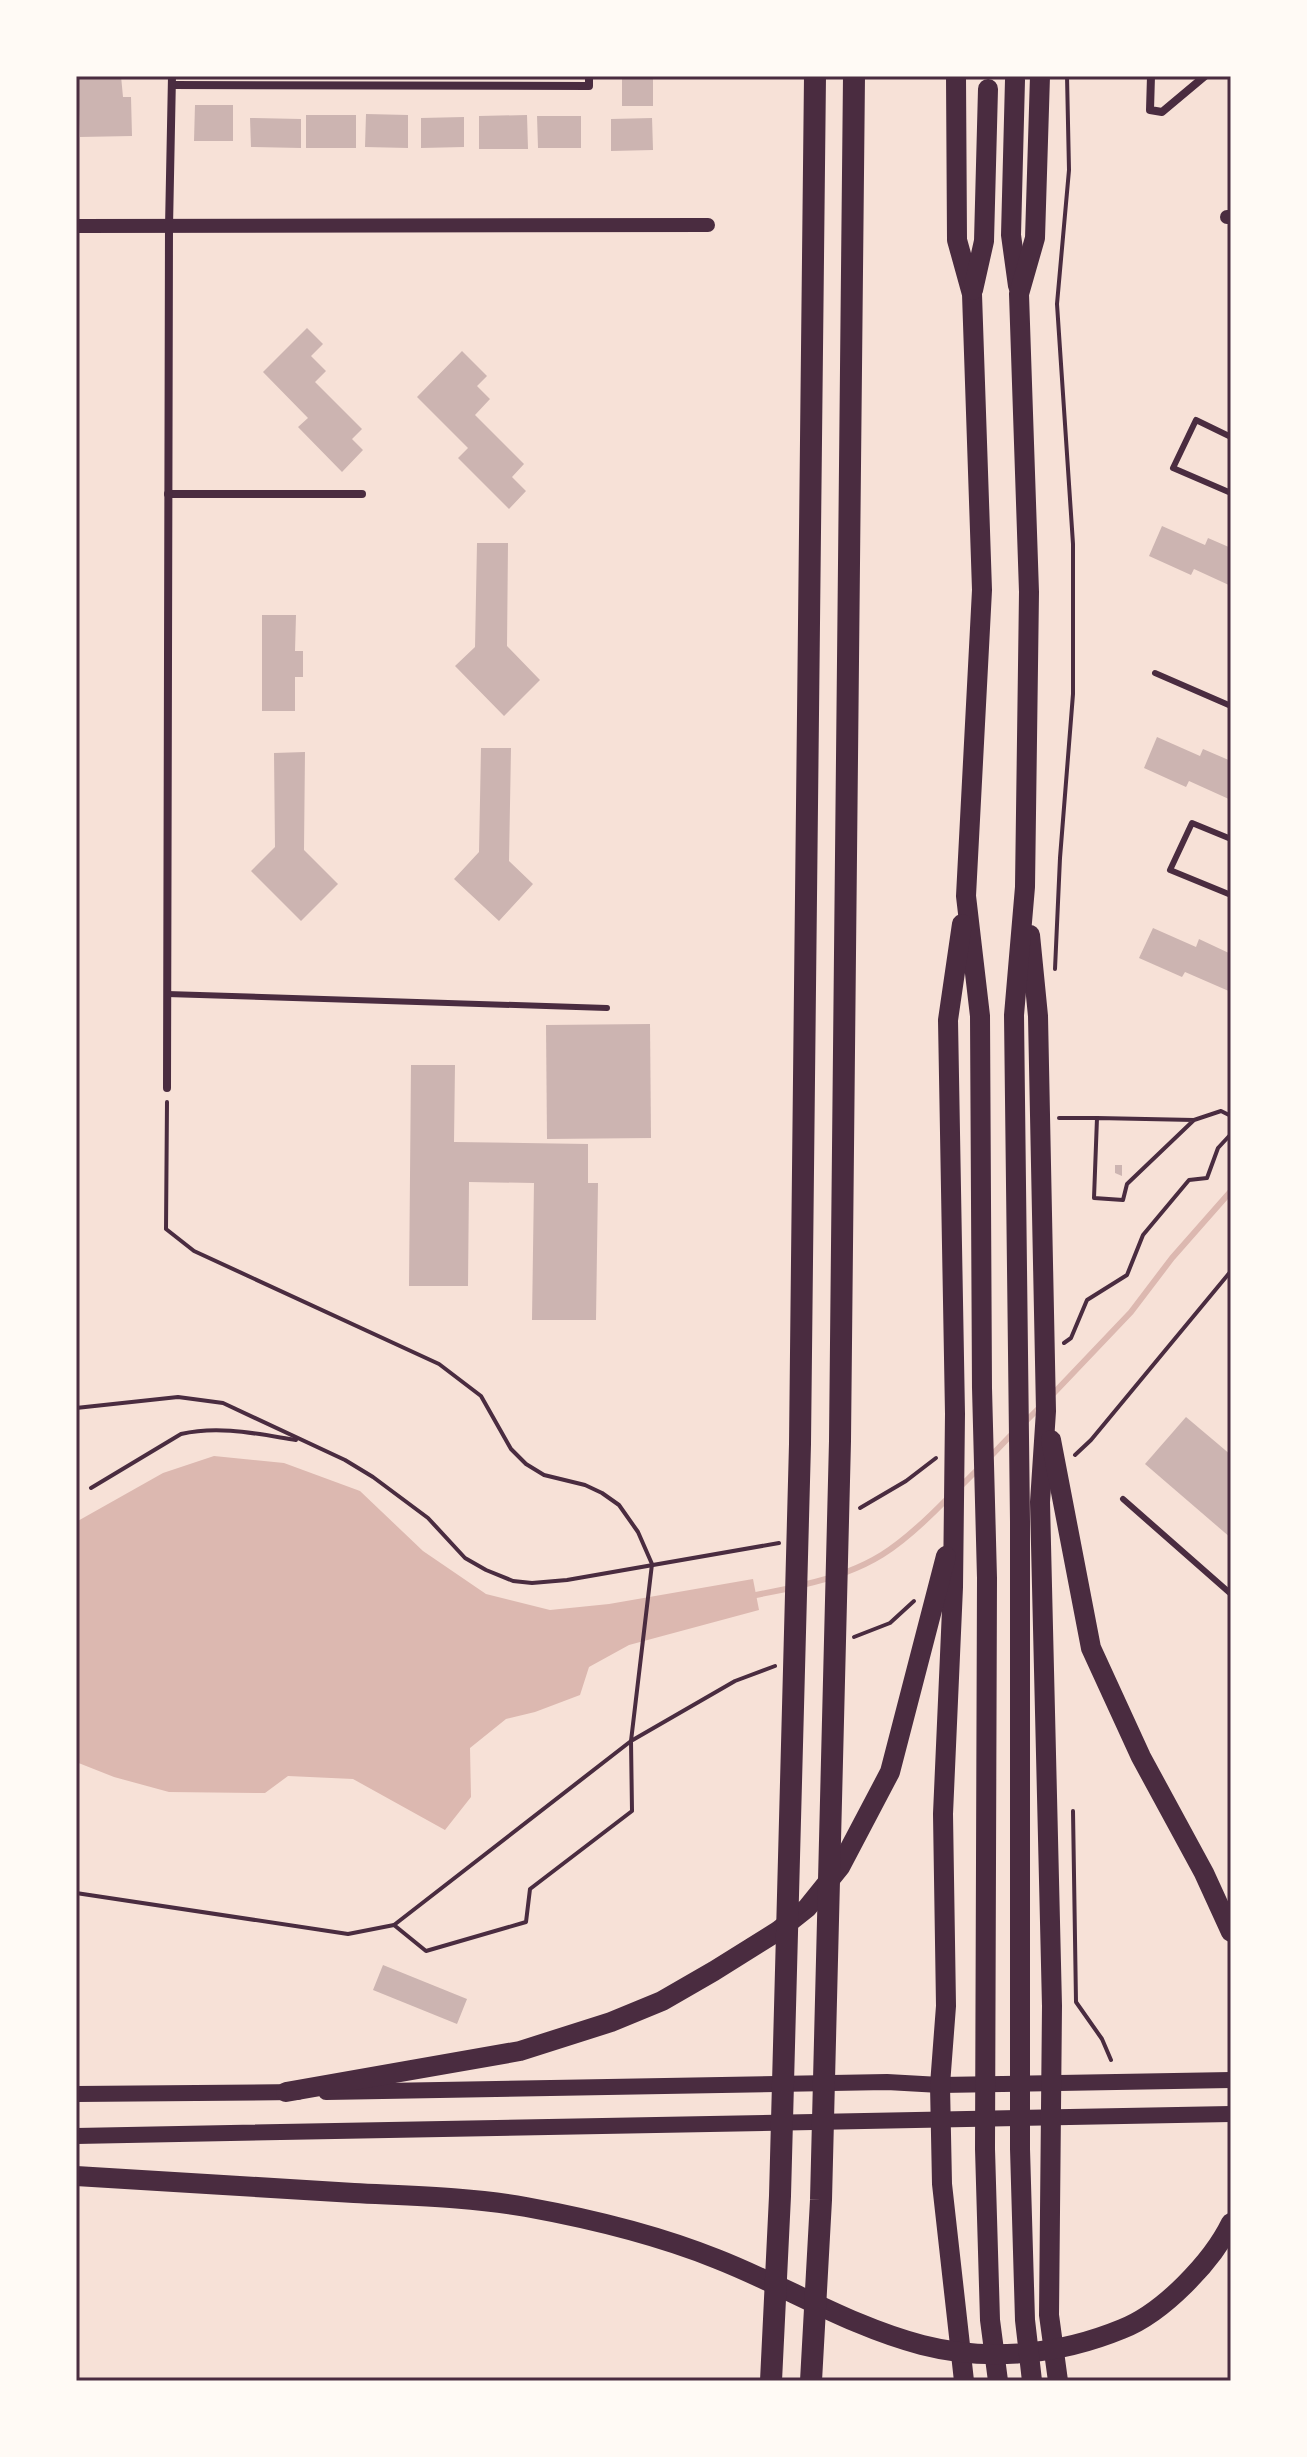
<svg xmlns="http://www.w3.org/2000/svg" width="1307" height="2457" font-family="'Space Grotesk',sans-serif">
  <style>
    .water { fill: #dcb8b0 }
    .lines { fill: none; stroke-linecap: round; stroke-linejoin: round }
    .stream { stroke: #dcb8b0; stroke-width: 6 }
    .building { fill: #ccb4b1 }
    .path { stroke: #4a2c40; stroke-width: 4 }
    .service { stroke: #4a2c40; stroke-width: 6 }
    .minor { stroke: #4a2c40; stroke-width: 8 }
    .tertiary { stroke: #4a2c40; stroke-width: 14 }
    .secondary { stroke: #4a2c40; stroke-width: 16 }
    .trunk { stroke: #4a2c40; stroke-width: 20 }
    .motorway { stroke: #4a2c40; stroke-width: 22 }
    .neatline { fill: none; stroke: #4a2c40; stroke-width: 3 }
  </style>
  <rect width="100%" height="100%" fill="#f7e1d7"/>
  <polygon class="water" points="214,1456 284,1463 360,1491 423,1551 486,1594 550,1610 609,1604 753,1579 759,1610 629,1645 589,1667 580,1695 535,1712 506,1719 470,1748 471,1797 445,1830 353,1779 288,1776 265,1793 169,1792 114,1777 76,1762 76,1522 163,1473"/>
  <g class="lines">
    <g class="stream">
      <polyline points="1052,1395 1131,1312 1172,1258 1231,1191"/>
      <polyline points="1023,1424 1041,1406"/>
      <polyline points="989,1458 1012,1434"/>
      <polyline points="961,1486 979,1468"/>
      <path d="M 802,1585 C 870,1570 899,1548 947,1499"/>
      <polyline points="756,1595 791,1588"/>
    </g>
  </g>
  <g class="building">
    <polygon points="78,76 121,76 123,97 131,97 132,136 80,137"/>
    <rect x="622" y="76" width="31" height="30"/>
    <polygon points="195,105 233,105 233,141 194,141"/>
    <polygon points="366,114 408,115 408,148 365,147"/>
    <rect x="306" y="115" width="50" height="33"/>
    <polygon points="527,115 528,149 479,149 479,116"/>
    <polygon points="537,116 581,116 581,148 538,148"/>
    <polygon points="464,117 464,147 421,148 421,118"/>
    <polygon points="250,118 301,119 301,148 251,147"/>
    <polygon points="652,118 653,150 611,151 611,119"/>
    <polygon points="307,328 323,344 311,356 326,371 315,382 362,429 352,439 363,450 342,472 298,427 308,418 263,372"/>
    <polygon points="462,351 487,376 477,386 490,399 475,415 524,464 512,477 526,491 509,509 458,458 468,448 417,397"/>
    <polygon points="1162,526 1205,545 1208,538 1231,548 1231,586 1194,569 1191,575 1149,556"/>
    <polygon points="477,543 508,543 507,646 540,680 504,716 455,666 475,647"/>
    <polygon points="262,615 296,615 295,651 303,651 303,677 295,677 295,711 262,711"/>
    <polygon points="1157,737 1200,756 1203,749 1231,761 1231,800 1189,781 1186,787 1144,768"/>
    <polygon points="481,748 511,748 509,861 533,884 499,921 454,879 479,852"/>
    <polygon points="305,752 304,850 338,884 301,921 251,871 275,847 274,753"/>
    <polygon points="1153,928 1196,947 1199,939 1231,954 1231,992 1185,972 1182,977 1139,958"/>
    <polygon points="650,1024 651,1138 547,1139 546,1025"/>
    <polygon points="411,1065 455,1065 454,1142 588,1144 588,1183 598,1183 596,1320 532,1320 534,1183 469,1182 468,1286 409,1286"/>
    <polygon points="1115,1165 1122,1165 1122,1176 1115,1173"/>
    <polygon points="1186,1417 1231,1455 1231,1538 1145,1464"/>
    <polygon points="383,1965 467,1999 457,2024 373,1990"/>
  </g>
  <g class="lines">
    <g class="path">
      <polyline points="1055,969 1060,858 1073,694 1073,544 1057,304 1069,170 1067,76"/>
      <polyline points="1059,1118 1097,1118"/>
      <polyline points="1194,1120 1127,1184 1123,1200 1094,1198 1097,1118 1194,1120 1221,1111 1231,1116"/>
      <polyline points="1064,1343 1071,1338 1087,1300 1127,1275 1143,1235 1189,1180 1207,1178 1218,1148 1231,1134"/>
      <polyline points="76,1408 178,1397 223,1403 345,1460 373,1477 428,1518 465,1558 486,1570 513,1581 532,1583 567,1580 779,1543"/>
      <polyline points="1075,1455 1091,1440 1231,1271"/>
      <path d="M 91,1488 L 181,1434 C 219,1425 258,1434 296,1440"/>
      <polyline points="860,1508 906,1481 936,1458"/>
      <polyline points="854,1637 890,1623 914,1601"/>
      <polyline points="1073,1811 1076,2002 1102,2039 1111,2060"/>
      <polyline points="76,1893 348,1934 394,1925 631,1741 652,1564 638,1532 619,1505 602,1493 585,1485 544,1475 526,1464 511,1449 481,1396 439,1364 194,1251 166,1229 167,1102"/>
      <polyline points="394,1925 426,1951 526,1922 530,1889 632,1811 631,1741 735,1681 775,1666"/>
    </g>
    <g class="service">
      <polyline points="1231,437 1196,420 1173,468 1231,493"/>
      <polyline points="1155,673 1231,706"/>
      <polyline points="1231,839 1192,823 1170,870 1231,895"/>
      <polyline points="167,994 607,1008"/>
      <polyline points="1123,1499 1231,1594"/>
    </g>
    <g class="minor">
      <polyline points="1151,76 1150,110 1162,112 1205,76"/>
      <polyline points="172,85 589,86 589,76"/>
      <polyline points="168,494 362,494"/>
      <polyline points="167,1088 169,227 172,76"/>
    </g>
    <g class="tertiary">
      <polyline points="1227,217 1231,217"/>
      <polyline points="76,226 708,225"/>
    </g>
    <g class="secondary">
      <polyline points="326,2092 887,2082 940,2085 1231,2080"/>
      <polyline points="76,2094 298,2092"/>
      <path d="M 76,2136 C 461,2126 846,2119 1231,2114"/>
    </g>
    <g class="trunk">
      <polyline points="956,76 957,240 972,294 982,590 966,896 980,1016 982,1388 987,1578 985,2149 990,2320 998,2381"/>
      <polyline points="1015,80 1011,235 1018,286"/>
      <polyline points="973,290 984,241 988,89"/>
      <polyline points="962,924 948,1020 955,1414 953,1587 943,1814 946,2006 940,2085 942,2184 964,2381"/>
      <polyline points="1030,935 1038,1016 1046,1411 1040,1502 1052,2006 1049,2315 1058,2381"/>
      <polyline points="1051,1440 1091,1648 1141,1757 1204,1873 1231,1932"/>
      <polyline points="286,2092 520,2051 611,2022 662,2001 714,1971 778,1931 807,1908 840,1867 890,1772 946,1556"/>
      <path d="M 76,2176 C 169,2182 261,2187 354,2193 C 411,2196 470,2197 526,2207 C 592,2219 655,2234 717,2259 C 786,2286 849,2326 922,2345 C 988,2362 1059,2355 1122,2329 C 1163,2313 1212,2262 1231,2223"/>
      <polyline points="1032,2381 1025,2320 1020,2149 1020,1522 1014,1015 1025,887 1029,592 1019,294 1035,238 1040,76"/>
    </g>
    <g class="motorway">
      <polyline points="771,2381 780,2196 800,1444 815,76"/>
      <polyline points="811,2381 821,2200 840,1441 854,76"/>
    </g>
  </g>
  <rect width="1307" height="2457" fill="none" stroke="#fffaf5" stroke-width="156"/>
  <rect x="78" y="78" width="1151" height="2301" class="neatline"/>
</svg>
